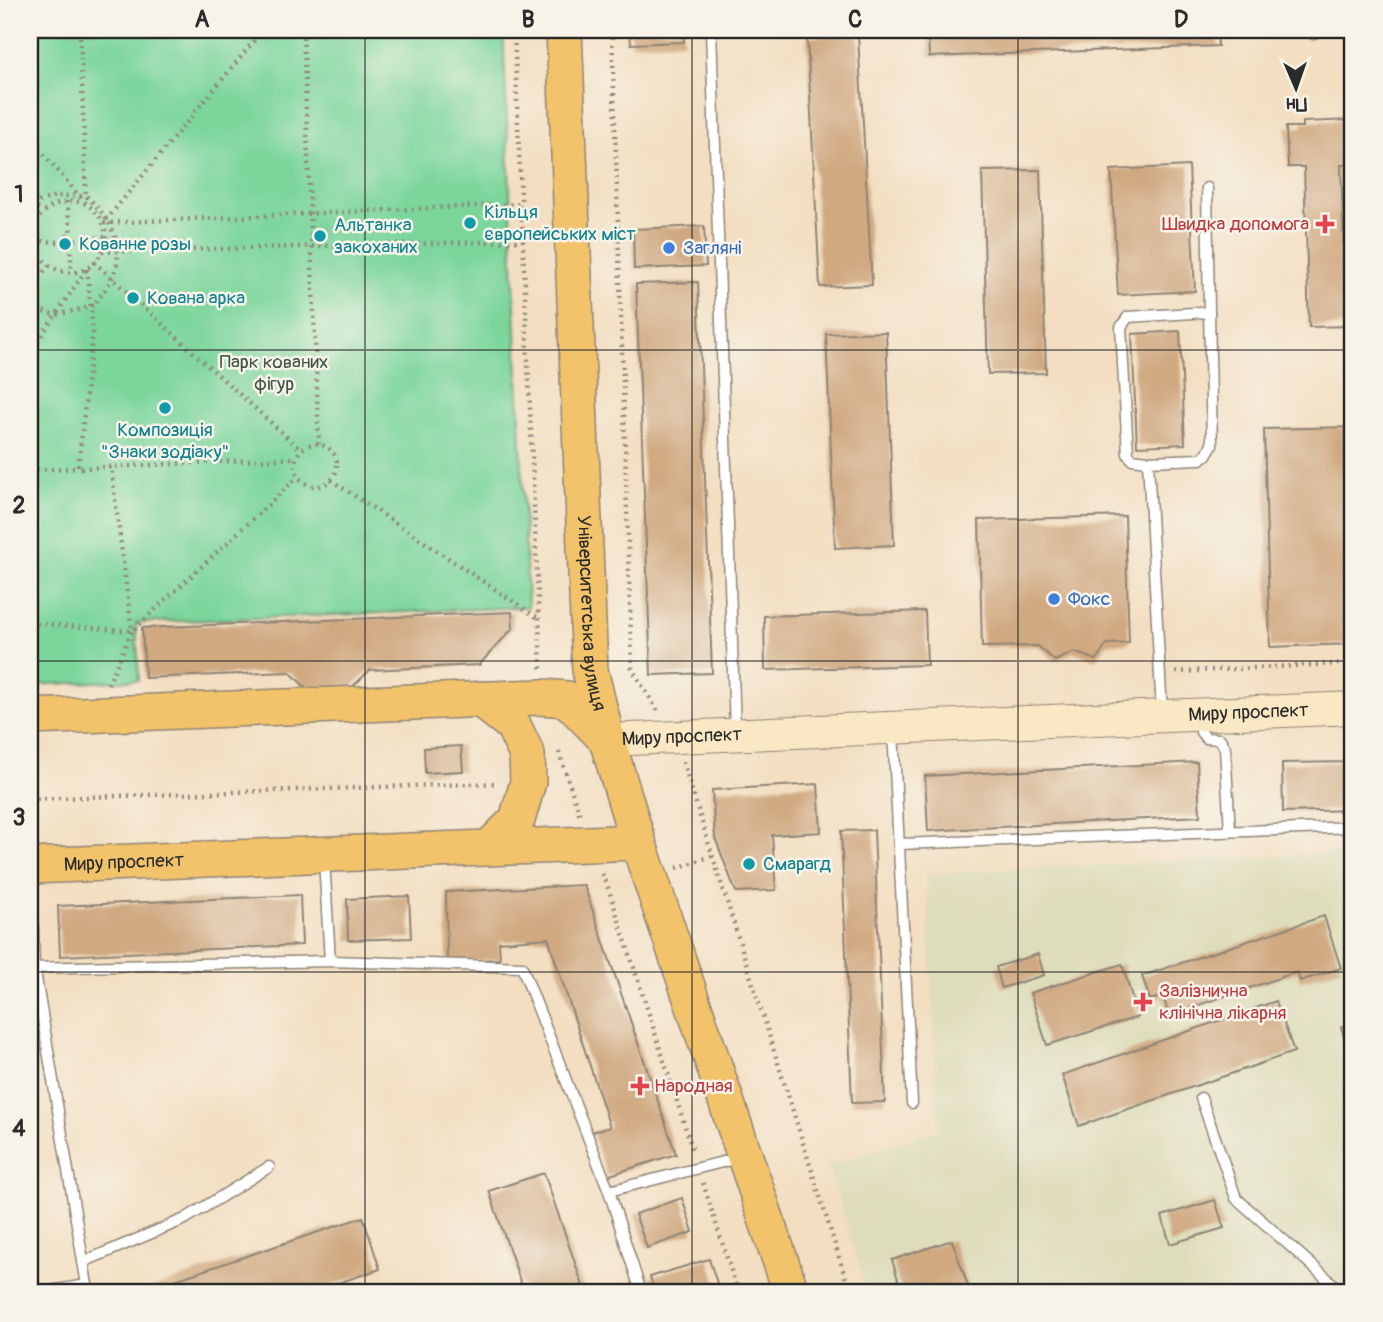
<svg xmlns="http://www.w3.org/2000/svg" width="1383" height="1322" font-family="Pangolin,sans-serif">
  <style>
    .built { fill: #deddbb }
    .green { fill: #7bd69c; stroke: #538064; stroke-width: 2 }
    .building { fill: #d0a981 }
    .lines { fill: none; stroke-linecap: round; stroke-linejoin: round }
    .lane-casing { stroke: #8f8476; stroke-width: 13 }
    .secondary-casing { stroke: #8f8476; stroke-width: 34 }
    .primary-casing { stroke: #8f8476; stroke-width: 38 }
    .path { stroke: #8f8476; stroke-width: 4.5; stroke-dasharray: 2 5; stroke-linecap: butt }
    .lane { stroke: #fff; stroke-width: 10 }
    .secondary { stroke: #fae7c3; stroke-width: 32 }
    .primary { stroke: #f2c36a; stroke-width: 35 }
    .grid { fill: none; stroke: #2b2b2b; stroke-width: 2; stroke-opacity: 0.55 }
    .culture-dot { fill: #0f9aa8; stroke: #f7f3e8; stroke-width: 2.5 }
    .health-dot { fill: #e0444e; stroke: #f7f3e8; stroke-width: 2.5 }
    .shop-dot { fill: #3f7fe0; stroke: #f7f3e8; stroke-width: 2.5 }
    .labels { text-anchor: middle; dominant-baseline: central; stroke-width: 5; stroke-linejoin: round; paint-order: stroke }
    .culture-label { font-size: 19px; fill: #0d838f; stroke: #f7f3e8; text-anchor: start }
    .health-label { font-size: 19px; fill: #be3a42; stroke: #f7f3e8; text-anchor: start }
    .shop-label { font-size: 19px; fill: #366cbe; stroke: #f7f3e8; text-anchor: start }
    .park-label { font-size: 19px; fill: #3f5647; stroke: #f7f3e8 }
    .street-label { font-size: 19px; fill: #2b2b2b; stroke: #f7f3e8 }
    .neatline { fill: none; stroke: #2b2b2b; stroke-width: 2.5 }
    .grid-label { font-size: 23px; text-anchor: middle; font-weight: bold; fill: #2b2b2b }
  </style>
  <rect width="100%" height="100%" fill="#f7f3e8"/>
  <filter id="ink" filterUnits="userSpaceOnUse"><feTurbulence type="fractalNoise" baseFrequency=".0143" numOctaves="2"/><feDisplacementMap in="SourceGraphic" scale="14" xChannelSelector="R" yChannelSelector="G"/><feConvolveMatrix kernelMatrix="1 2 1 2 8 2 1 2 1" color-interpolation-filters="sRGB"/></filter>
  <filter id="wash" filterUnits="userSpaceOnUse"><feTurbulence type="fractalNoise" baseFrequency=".00686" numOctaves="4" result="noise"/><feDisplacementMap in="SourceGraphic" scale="28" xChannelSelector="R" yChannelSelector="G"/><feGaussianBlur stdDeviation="1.57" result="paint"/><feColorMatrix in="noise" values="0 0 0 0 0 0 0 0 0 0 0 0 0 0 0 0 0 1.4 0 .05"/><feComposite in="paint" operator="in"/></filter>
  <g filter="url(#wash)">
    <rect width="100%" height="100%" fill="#f3dec1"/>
    <polygon class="built" points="1353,852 1353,1292 867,1292 828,1165 939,1130 926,874"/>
    <polygon class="green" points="30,30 503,30 528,607 136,623 139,680 30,685 30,319 32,319"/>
    <g id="blocks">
      <g class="building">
        <polygon points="630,30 683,30 684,42 631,44"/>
        <polygon points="928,30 1217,30 1218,46 929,57"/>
        <polygon points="858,35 872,285 820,287 807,37"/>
        <polygon points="1353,120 1353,165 1341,165 1345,281 1353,281 1353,326 1309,327 1304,167 1288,167 1286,127 1303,127 1303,122"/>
        <polygon points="1189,166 1195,291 1118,295 1111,170"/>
        <polygon points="1040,170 1046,373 988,374 982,171"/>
        <polygon points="704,226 706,266 634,269 633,229"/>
        <polygon points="698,282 712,673 651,675 636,284"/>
        <polygon points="1180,331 1185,444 1137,446 1132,334"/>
        <polygon points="886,332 894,545 835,548 826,334"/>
        <polygon points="1353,427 1353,644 1270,647 1264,429"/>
        <polygon points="1125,516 1129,643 1107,644 1096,660 1074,652 1055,661 1038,646 982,647 979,520"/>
        <polygon points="925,611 927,665 765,670 764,616"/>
        <polygon points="512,612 513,628 479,665 370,670 345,694 313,695 290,672 145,678 142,628"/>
        <polygon points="461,746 463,771 425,773 424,748"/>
        <polygon points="1197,762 1200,816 928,831 925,776"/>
        <polygon points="1353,762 1353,810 1283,812 1282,763"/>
        <polygon points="818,784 821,832 772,835 776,890 736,892 715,838 712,790"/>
        <polygon points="874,830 885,1102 852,1103 841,831"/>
        <polygon points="584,885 676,1154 607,1176 592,1132 610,1127 548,938 499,942 500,959 447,962 446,892"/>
        <polygon points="300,895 302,945 60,956 58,906"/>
        <polygon points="409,896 411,938 348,940 347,899"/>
        <polygon points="1324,916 1341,968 1300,981 1297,972 1169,1015 1163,996 1150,1000 1142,976"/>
        <polygon points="1038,954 1044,975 1002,988 996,967"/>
        <polygon points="1122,964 1138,1017 1047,1045 1030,993"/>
        <polygon points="1276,1001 1294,1052 1079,1126 1062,1075"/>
        <polygon points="1353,1023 1353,1066 1341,1027"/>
        <polygon points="544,1173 585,1292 524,1292 489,1191"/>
        <polygon points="682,1198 693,1232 647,1248 635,1214"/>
        <polygon points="1215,1200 1224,1228 1170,1244 1162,1216"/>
        <polygon points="363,1217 380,1269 311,1292 139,1292"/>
        <polygon points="952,1240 970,1292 902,1292 892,1260"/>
        <polygon points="709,1259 720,1292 655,1292 650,1277"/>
      </g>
    </g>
  </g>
  <g filter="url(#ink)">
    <use href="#blocks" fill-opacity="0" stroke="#8f8476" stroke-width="2"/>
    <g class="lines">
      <g class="lane-casing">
        <g id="lane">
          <polyline points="711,30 735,730"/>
          <polyline points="1313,30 1313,34"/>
          <polyline points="1207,188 1209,312"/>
          <polyline points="1148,461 1200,459 1206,455 1212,445 1209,312 1128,317 1121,327 1128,454 1132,459 1148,461 1162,713"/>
          <polyline points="1199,718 1201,732 1206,738 1220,739 1225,748 1230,831"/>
          <polyline points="893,730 912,1103"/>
          <polyline points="900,844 1353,827"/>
          <polyline points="324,859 330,961"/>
          <polyline points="31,872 34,966 87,1285"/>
          <polyline points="30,968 330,961 522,967 609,1191 641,1292"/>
          <polyline points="1201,1098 1236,1198 1342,1292"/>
          <polyline points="609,1191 742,1157"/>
          <polyline points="83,1262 185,1219 269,1167"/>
          <polyline points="44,1292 87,1285 89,1292"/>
        </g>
      </g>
      <g class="secondary-casing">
        <g id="secondary">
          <path id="s1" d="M 607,740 L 1353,708"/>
        </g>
      </g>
      <g class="primary-casing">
        <g id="primary">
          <path id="s2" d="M 564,30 L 590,670 L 607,740 L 638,842 L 791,1292"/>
          <polyline points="480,699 513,725 527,755 528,782 517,820 491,846"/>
          <polyline points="30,717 541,697 567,699 607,740"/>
          <path id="s3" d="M 30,866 L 638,842"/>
        </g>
      </g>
      <g class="path">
        <polyline points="80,30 86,196"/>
        <polyline points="303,30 319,444"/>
        <polyline points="514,30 541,669"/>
        <polyline points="612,30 632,669 658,711"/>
        <path d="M 30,138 L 86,204 C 129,230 93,291 52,267 C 44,262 38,254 35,246 C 26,214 60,194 86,204"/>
        <polyline points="67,201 71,233 66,236 65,242 70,246 72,272"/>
        <polyline points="106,220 263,30"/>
        <polyline points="104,223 521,204"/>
        <polyline points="75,240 106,237"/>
        <polyline points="35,241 65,242"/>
        <polyline points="102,252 521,241"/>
        <polyline points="94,262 301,450"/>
        <polyline points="87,269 93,331 78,468 111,467 132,631 108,684"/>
        <polyline points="30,288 50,265"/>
        <path d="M 30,308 L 55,315 L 91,307 C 98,299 106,290 111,280 C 128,249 110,217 86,196 L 55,196 L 39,202 L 35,214 L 36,224"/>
        <polyline points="30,353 86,270"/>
        <circle cx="316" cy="465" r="21"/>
        <polyline points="108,467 296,458"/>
        <polyline points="30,470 78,468"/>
        <polyline points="331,480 538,618"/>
        <polyline points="30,623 132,631 298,477"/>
        <polyline points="1176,672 1353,663"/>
        <polyline points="559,752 580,816"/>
        <polyline points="683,762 850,1292"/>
        <polyline points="30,799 498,783"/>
        <polyline points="677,868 712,856"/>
        <polyline points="602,874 609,890 693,1151"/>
        <polyline points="703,1183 738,1292"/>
      </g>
      <use href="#lane" class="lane"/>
      <use href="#secondary" class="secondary"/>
      <use href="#primary" class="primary"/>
    </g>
  </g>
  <path class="grid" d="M 365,30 L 365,1292M 692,30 L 692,1292M 1018,30 L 1018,1292M 30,350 L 1353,350M 30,661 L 1353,661M 30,972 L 1353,972"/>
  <g class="culture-dot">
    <circle cx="470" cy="223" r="7"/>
    <circle cx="320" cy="236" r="7"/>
    <circle cx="65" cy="244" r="7"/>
    <circle cx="133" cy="298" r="7"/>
    <circle cx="165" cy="408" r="7"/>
    <circle cx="749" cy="864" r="7"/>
  </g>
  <g class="health-dot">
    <path d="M1321.5 213.5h7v7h7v7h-7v7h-7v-7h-7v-7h7z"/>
    <path d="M1139.5 991.5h7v7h7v7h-7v7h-7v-7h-7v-7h7z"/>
    <path d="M636.5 1075.5h7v7h7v7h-7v7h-7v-7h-7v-7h7z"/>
  </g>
  <g class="shop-dot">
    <circle cx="669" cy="248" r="7"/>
    <circle cx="1054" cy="599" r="7"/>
  </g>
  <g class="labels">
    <g class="culture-label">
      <text x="484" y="212">Кільця<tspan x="484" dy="22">європейських міст</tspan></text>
      <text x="334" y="225">Альтанка<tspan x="334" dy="22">закоханих</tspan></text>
      <text x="79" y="244">Кованне розы</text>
      <text x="147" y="298">Кована арка</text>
      <text x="165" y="430" text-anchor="middle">Композиція<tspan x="165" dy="22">"Знаки зодіаку"</tspan></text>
      <text x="763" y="864">Смарагд</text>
    </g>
    <g class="health-label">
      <text x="1309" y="224" text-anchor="end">Швидка допомога</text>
      <text x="1159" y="991">Залізнична<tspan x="1159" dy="22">клінічна лікарня</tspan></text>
      <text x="654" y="1086">Народная</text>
    </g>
    <g class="shop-label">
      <text x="683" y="248">Загляні</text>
      <text x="1068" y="599">Фокс</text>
    </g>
    <g class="park-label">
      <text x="274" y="362">Парк кованих<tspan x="274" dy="22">фігур</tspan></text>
    </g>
    <g class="street-label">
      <text stroke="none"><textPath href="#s2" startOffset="584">Університетська вулиця</textPath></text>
      <text stroke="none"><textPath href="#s1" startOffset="642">Миру проспект</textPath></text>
      <text stroke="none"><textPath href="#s1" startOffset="75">Миру проспект</textPath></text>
      <text stroke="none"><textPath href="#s3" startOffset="94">Миру проспект</textPath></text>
    </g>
  </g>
  <rect width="1383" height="1322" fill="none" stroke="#f7f3e8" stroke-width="77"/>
  <g transform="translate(1296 88) rotate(178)" stroke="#f7f3e8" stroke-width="5" paint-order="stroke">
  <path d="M0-5L12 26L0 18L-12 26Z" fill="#2b2b2b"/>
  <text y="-10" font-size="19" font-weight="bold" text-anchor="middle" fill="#2b2b2b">Пн</text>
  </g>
  <rect x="38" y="38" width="1306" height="1246" class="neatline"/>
  <g class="grid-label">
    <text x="202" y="27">A</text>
    <text x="528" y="27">B</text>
    <text x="855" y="27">C</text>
    <text x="1181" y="27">D</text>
    <text x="19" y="202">1</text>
    <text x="19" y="513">2</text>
    <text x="19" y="825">3</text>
    <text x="19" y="1136">4</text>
  </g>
</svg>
